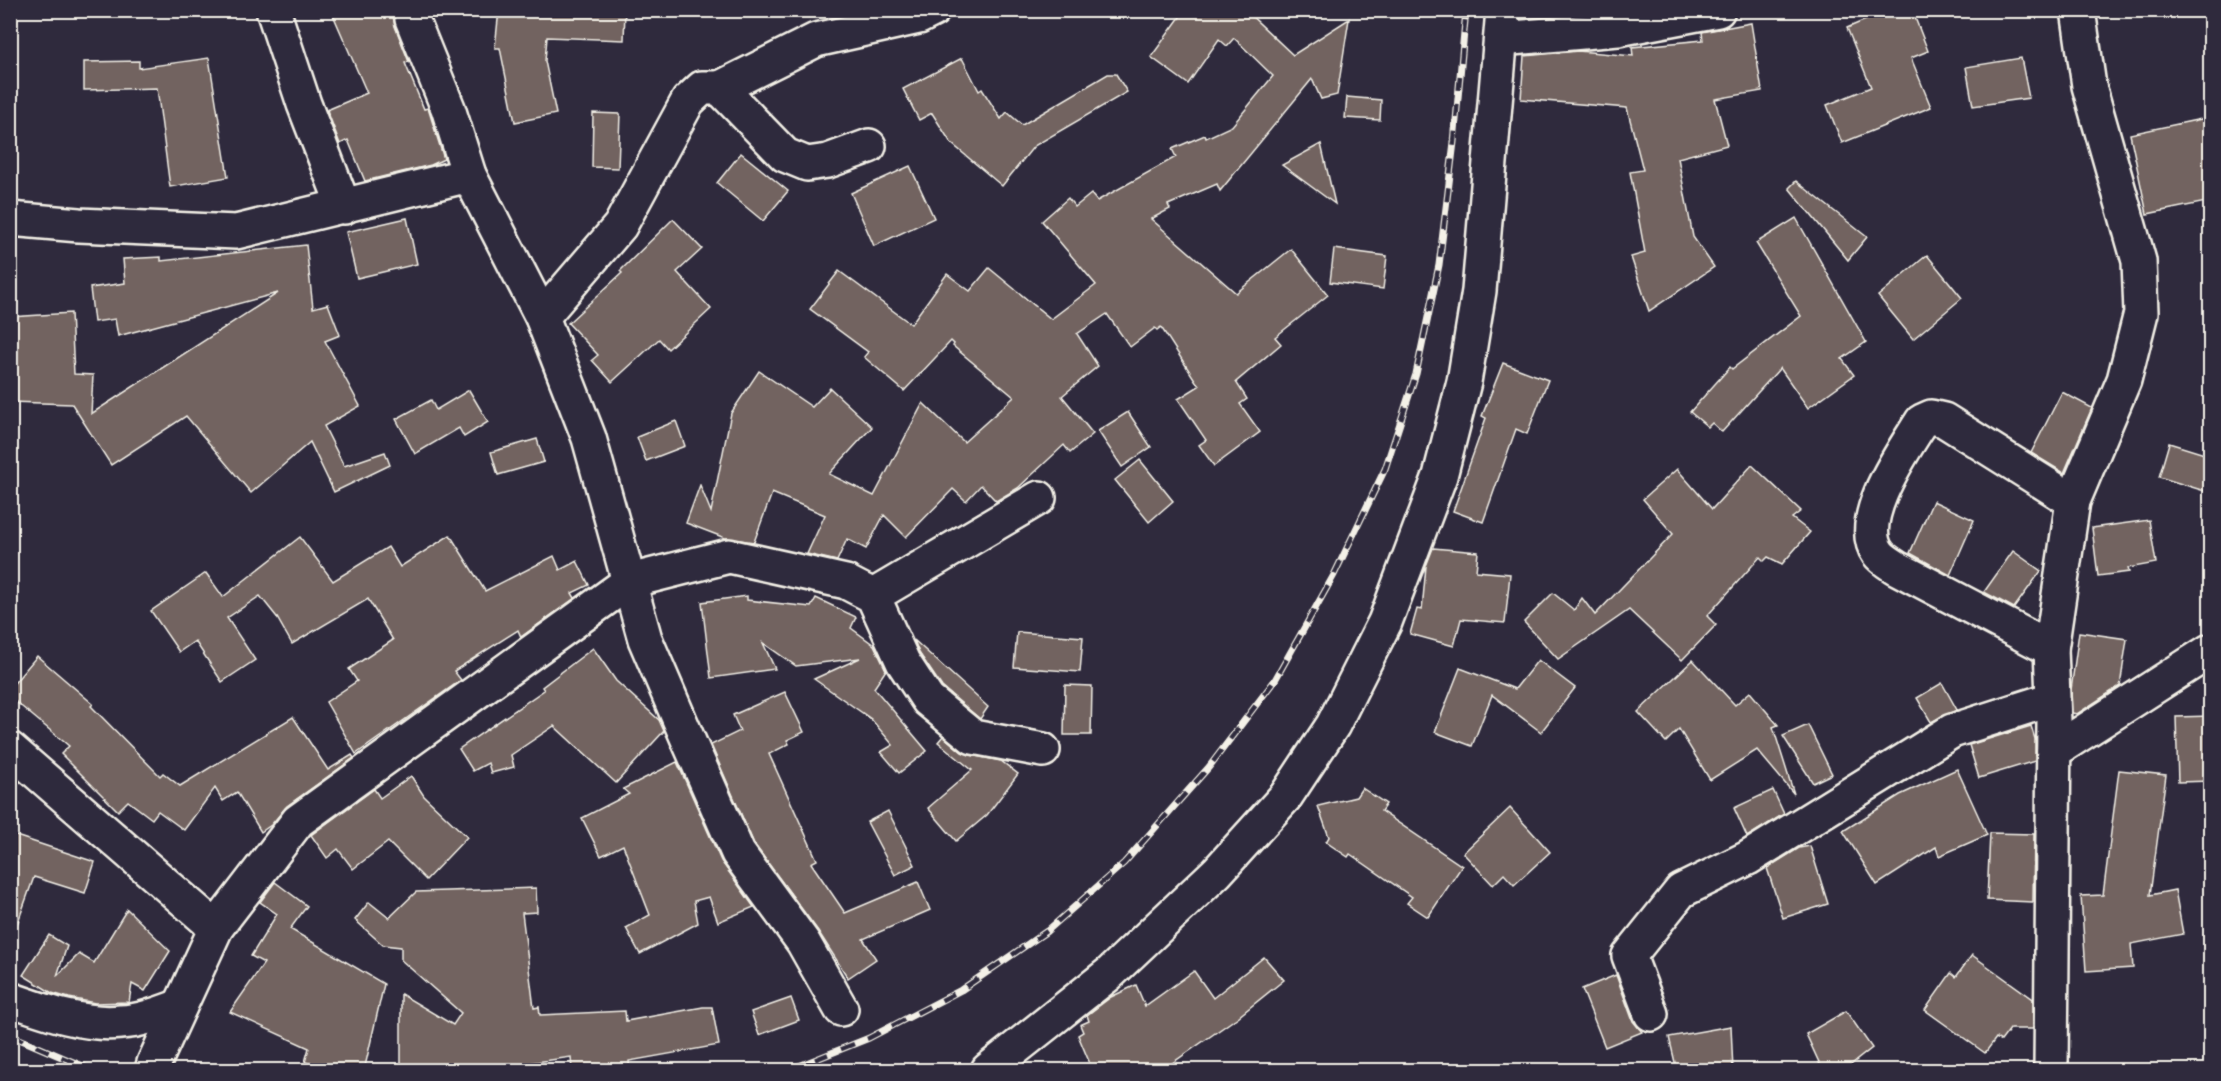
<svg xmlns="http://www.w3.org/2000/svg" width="2221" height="1081" font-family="'Comic Neue',sans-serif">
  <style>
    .building { fill: #726360; stroke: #f4f1e8; stroke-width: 1.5 }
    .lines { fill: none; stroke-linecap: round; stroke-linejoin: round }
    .street-casing { stroke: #f4f1e8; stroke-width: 38 }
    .secondary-casing { stroke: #f4f1e8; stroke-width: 38 }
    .street { stroke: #2f2a3d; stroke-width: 33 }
    .secondary { stroke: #2f2a3d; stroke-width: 33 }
    .rail-casing { stroke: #f4f1e8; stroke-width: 7 }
    .rail { stroke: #2f2a3d; stroke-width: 4.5; stroke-dasharray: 14; stroke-linecap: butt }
  </style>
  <rect width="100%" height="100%" fill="#2f2a3d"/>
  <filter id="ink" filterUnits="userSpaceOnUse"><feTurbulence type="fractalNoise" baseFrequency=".0167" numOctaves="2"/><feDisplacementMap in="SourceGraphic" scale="12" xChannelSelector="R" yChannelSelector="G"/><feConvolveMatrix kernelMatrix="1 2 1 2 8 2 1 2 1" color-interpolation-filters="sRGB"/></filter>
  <g filter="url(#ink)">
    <g class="building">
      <polygon points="331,10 392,10 395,26 409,62 405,63 424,109 428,108 444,159 431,165 365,181 348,140 340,144 327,110 367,93"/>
      <polygon points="499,10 625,10 624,40 547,37 545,61 556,114 515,122 500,48 495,48"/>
      <polygon points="1185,10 1245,10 1293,55 1349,19 1337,95 1321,99 1312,79 1220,191 1217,184 1168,205 1170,209 1151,219 1236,293 1291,249 1328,295 1275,337 1281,344 1236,382 1247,399 1240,404 1260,432 1214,466 1199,445 1206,440 1178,399 1199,386 1161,327 1157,330 1155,328 1130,347 1107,314 1077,334 1098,366 1062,396 1093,434 1070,453 1064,445 1018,488 996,501 981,485 966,501 953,489 906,537 884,515 866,549 847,539 837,561 807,554 825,515 772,493 754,542 725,538 686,523 700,485 711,512 731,413 759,371 812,407 830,388 872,427 829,474 874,496 923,403 964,442 1014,397 953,346 954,344 951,341 904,391 864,357 868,352 810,309 839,271 911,324 947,274 970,291 989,268 1051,319 1096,285 1042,221 1068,198 1075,207 1091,194 1097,201 1176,157 1172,149 1205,135 1206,138 1232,126 1273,76 1234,38 1227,46 1219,39 1188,84 1151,57"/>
      <polygon points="1889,10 1912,10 1928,51 1911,58 1931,107 1842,143 1827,105 1871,87 1847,28"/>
      <polygon points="1751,23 1762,91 1715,99 1727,145 1678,158 1693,237 1714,267 1649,311 1631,257 1645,253 1630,172 1643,170 1627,108 1521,99 1524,56 1578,51 1633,56 1632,47 1703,40 1702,32"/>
      <polygon points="209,58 228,177 170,187 157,88 84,90 84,62 139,61 139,68"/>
      <polygon points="962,58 979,91 982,89 1001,119 1007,112 1022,125 1108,74 1116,74 1127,92 1034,146 1002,186 951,143 932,113 919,120 903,89"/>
      <polygon points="2021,58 2029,98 1973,106 1966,67"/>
      <polygon points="1347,97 1381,100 1380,120 1345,118"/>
      <polygon points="593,113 620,114 618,168 592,167"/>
      <polygon points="2211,117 2211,201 2147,214 2130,134"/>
      <polygon points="1321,144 1335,204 1282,165"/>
      <polygon points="741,153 788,191 763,221 717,183"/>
      <polygon points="910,166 934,218 874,246 851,193"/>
      <polygon points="1796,181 1867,237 1848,260 1789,188"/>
      <polygon points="407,218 417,264 357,278 346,232"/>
      <polygon points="1796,218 1866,342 1842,359 1854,375 1808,408 1780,368 1722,432 1712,423 1708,427 1690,412 1730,367 1732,369 1801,316 1756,243"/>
      <polygon points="673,219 702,249 677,272 711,309 668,349 659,339 612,382 592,360 598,355 568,323 622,273 620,271"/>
      <polygon points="306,245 313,308 328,304 340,335 325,341 360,406 324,426 344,466 385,452 390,465 334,492 310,442 251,493 186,416 111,465 72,404 10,402 10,317 71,313 74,374 93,375 91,414 278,293 118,336 115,319 94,322 90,288 125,283 123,259 161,257 161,261"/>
      <polygon points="1334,249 1387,256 1383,289 1330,282"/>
      <polygon points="1927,255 1962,298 1913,339 1878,296"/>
      <polygon points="1503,363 1548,380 1527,434 1516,429 1483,522 1453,511 1486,418 1482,416"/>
      <polygon points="469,390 488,422 464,437 459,428 415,454 396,419 431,400 436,410"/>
      <polygon points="2062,392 2092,408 2064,473 2031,453"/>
      <polygon points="1128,412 1151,447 1122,467 1098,431"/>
      <polygon points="676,421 685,446 646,461 637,437"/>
      <polygon points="537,439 544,462 498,475 491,452"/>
      <polygon points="2169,443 2211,456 2211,493 2159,477"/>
      <polygon points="1140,460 1173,501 1149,522 1115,480"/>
      <polygon points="1752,465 1801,511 1792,518 1810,532 1782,564 1768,557 1764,561 1760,557 1707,616 1716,625 1682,660 1629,610 1558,659 1524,622 1553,593 1574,610 1582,598 1595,615 1673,534 1643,499 1677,469 1712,509"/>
      <polygon points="1933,501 1974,520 1950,575 1910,553"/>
      <polygon points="2149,520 2156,563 2128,568 2129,572 2098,576 2092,528"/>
      <polygon points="450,535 485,591 554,556 560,570 577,561 589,585 572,593 575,598 521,637 518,630 454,671 461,680 356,754 326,702 357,681 349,669 393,640 368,599 292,644 276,616 260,596 227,618 255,660 222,682 195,641 179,652 151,611 206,573 223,597 300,537 333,581 388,547 400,567"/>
      <polygon points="1433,548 1478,552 1476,571 1510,574 1505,623 1461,619 1454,646 1410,634 1417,609 1422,610 1426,566"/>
      <polygon points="2013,551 2041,571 2014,608 1984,592"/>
      <polygon points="747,596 747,600 811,607 816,598 856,617 851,628 874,645 886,670 874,688 927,751 899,773 881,752 893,745 871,719 814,679 860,658 796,666 763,643 775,669 711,678 702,602"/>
      <polygon points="1017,632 1083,637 1080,672 1014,667"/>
      <polygon points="2079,632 2127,639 2120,686 2077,714 2072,713 2071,690"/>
      <polygon points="914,640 988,707 980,719 942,687 919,653"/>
      <polygon points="593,648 616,681 659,720 664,731 616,783 554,726 511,755 514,767 491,773 488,763 473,771 459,749 544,690 542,687"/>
      <polygon points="37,656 93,704 91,706 160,776 163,773 180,786 293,717 328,770 352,755 354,758 287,806 271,825 261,832 237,792 223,801 215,788 184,830 158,811 152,819 128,801 118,811 61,754 69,746 10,697 10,688"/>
      <polygon points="1538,660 1575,688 1541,732 1492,695 1472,746 1435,732 1460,668 1515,689"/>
      <polygon points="1693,660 1735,705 1750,692 1778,725 1773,727 1794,794 1757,750 1710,780 1679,729 1666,742 1638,712"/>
      <polygon points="1942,683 1957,710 1931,722 1917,698"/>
      <polygon points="1065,685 1092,686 1091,735 1064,735"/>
      <polygon points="785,692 804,732 787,740 789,744 769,754 817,860 811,863 845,913 918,882 930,910 863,939 876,959 848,978 818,931 754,844 711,745 740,731 733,715"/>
      <polygon points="2211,716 2211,781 2178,782 2176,717"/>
      <polygon points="1808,725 1832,774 1813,783 1783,736"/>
      <polygon points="2031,726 2035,739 2035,761 1979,778 1969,745"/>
      <polygon points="943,736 962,752 970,755 1001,761 1018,774 987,815 956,841 928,808 972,770 938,742"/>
      <polygon points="677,762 721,861 754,907 718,922 709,897 694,901 698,923 640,954 626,928 650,915 623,845 601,856 582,818 629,794 623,789"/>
      <polygon points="1957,769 1987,835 1939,856 1936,847 1877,885 1843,831 1900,795"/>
      <polygon points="2119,770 2166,775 2150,895 2175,890 2183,934 2131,944 2133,968 2086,971 2081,896 2103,895"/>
      <polygon points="411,776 424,796 467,837 426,880 388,842 353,869 338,849 327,858 311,835 374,789 380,798"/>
      <polygon points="1362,788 1386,804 1381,811 1462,866 1428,917 1407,903 1412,897 1350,854 1348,857 1326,842 1329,837 1318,806 1356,797"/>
      <polygon points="1773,790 1784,814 1747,837 1734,808"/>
      <polygon points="1510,808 1550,852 1514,885 1504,874 1493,885 1463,853"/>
      <polygon points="888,811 915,865 895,875 867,822"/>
      <polygon points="1990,833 2034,834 2033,902 1987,900"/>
      <polygon points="10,834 95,862 85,893 34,877 14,933 10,933"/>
      <polygon points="1810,846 1828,904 1783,918 1767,868 1799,848"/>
      <polygon points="275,882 307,906 290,929 384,984 364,1071 341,1071 305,1062 309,1048 230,1012 264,963 251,956 277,914 260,902"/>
      <polygon points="536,888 537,912 522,913 534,1008 539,1007 540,1015 625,1011 626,1021 703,1007 712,1007 719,1045 629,1061 630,1071 572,1071 571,1057 488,1069 401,1069 401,994 453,1025 461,1013 401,960 401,947 383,945 355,920 369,902 389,918 416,892"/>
      <polygon points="127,909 170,951 145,991 132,984 129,1002 95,1003 69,998 52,993 23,975 49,935 67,946 57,976 79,954 94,963"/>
      <polygon points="1972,955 2033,999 2033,1029 2010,1029 2001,1041 1996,1038 1985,1053 1925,1010 1951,973 1956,977"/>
      <polygon points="1264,957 1284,980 1238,1017 1165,1068 1160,1071 1093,1071 1078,1035 1083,1032 1080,1025 1089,1021 1087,1015 1111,997 1136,985 1145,1006 1194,971 1213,998"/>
      <polygon points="1616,975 1633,1021 1642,1032 1605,1047 1582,989"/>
      <polygon points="791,998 799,1020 759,1035 751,1012"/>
      <polygon points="1846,1011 1872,1048 1843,1071 1823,1071 1806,1034"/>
      <polygon points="1731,1026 1733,1071 1677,1071 1669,1037"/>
    </g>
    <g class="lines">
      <g class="street-casing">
        <g id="street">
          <polyline points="273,10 304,104 344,207"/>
          <polyline points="411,10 412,19 448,108 469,175 542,317 589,438 645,639 690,744 738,853 803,942 841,1009"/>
          <polyline points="1501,39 1618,29 1718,10"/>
          <polyline points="720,88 816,40 919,17 933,10"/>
          <polyline points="10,219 79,225 236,232 469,175"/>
          <polyline points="542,317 620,226 688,101 702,88 720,88 785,155 807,164 828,161 869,146"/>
          <polyline points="873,596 1039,498"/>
          <path d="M 2051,649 L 1897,568 C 1891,564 1882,559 1878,553 C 1854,520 1904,450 1922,421 L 1931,417 L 1944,420 L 2073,501"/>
          <polyline points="10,749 216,928"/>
          <polyline points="2054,751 2210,651"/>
          <path d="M 10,999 C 44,1011 84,1026 121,1022 C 141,1021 161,1013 180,1006"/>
          <polyline points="1651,1014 1629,956 1681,891 1748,858 1952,731 2052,699"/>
          <polyline points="152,1070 154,1063 216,928 298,821 630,581 729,556 846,582 873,596 903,662 928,700 973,737 1043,750"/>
          <polyline points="988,1070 1109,974 1217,872 1286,796 1333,725 1385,622 1440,476 1464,382 1479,291 1503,10"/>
        </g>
      </g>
      <g class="secondary-casing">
        <polyline id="secondary" points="2051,1070 2054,722 2051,649 2073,501 2124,380 2141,313 2139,261 2089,86 2078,10"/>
      </g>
      <use href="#street" class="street"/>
      <use href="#secondary" class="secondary"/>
      <g class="rail-casing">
        <g id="rail">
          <polyline points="10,1035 92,1070"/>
          <polyline points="789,1070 869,1038 961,990 1047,931 1124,863 1209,767 1275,680 1334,575 1385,469 1416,374 1439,265 1454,142 1466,10"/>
        </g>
      </g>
      <use href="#rail" class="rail"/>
    </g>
  </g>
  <rect width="2221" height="1081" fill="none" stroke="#2f2a3d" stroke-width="36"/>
  <rect x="18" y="18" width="2185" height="1045" fill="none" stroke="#f4f1e8" stroke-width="2" filter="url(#ink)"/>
</svg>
